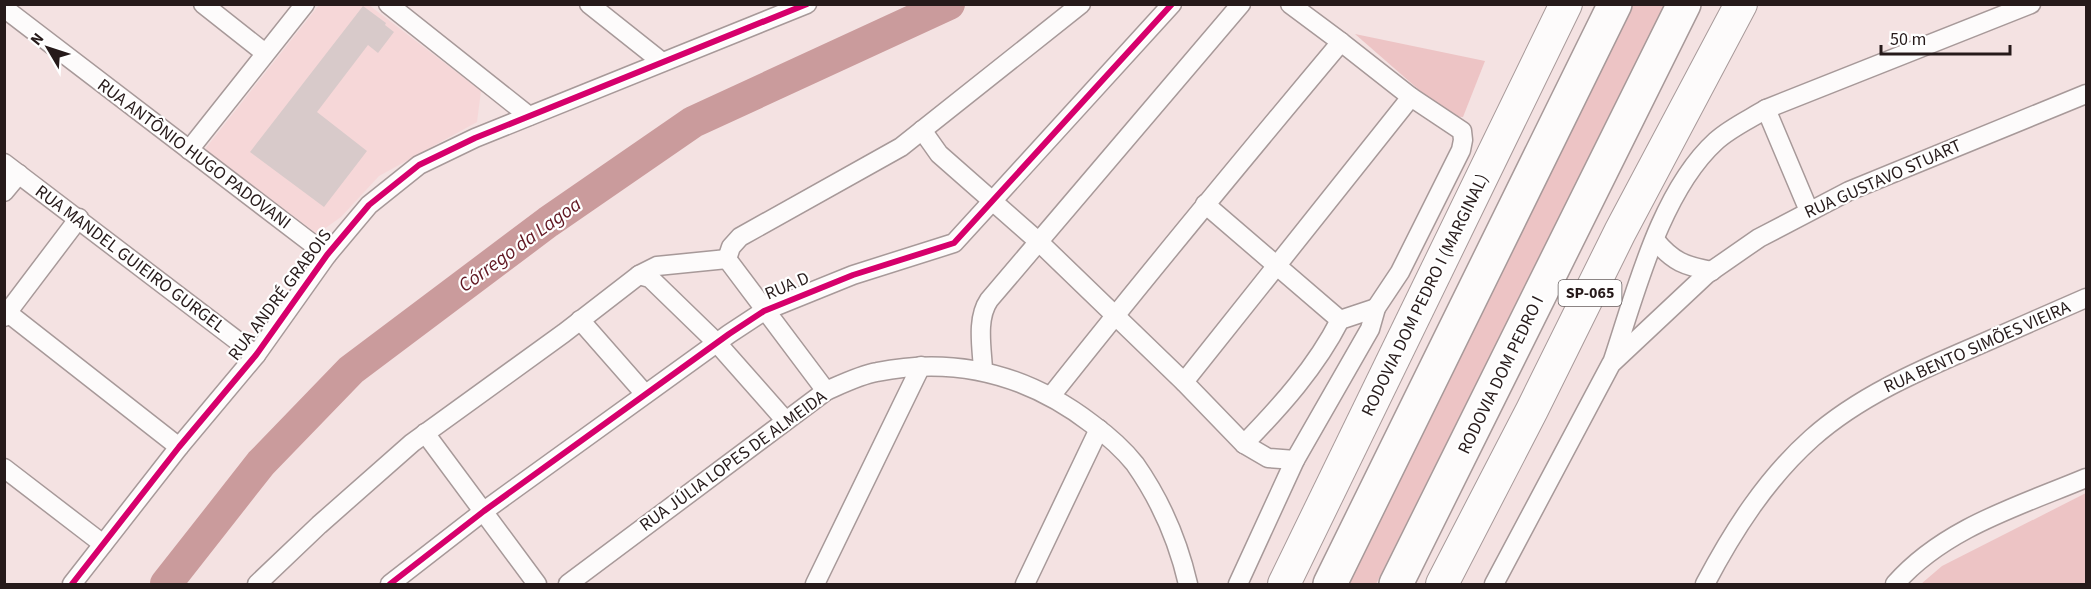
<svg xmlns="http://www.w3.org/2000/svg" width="2091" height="589" font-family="'Source Sans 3',sans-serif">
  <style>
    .built { fill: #f6d7d8 }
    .green { fill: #edc4c5 }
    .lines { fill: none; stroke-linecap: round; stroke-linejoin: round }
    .river { stroke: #ca9b9c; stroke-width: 32 }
    .building { fill: #d8caca }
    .minor-casing { stroke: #a79999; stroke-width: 21 }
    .trunk-casing { stroke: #a79999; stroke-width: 34 }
    .motorway-casing { stroke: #a79999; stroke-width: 36 }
    .minor { stroke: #fdfbfb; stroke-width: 18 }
    .trunk { stroke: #fdfbfb; stroke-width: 32 }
    .motorway { stroke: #fdfbfb; stroke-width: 33 }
    .cycleway-casing { stroke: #fff; stroke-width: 10 }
    .cycleway { stroke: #d6006c; stroke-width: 6 }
    .labels { text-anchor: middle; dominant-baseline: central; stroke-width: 4.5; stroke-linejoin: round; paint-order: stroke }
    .shield { fill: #fff; stroke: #675f5f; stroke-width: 1.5 }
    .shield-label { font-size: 16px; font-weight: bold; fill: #261a1a }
    .street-label { font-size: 18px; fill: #261a1a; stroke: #fff }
    .water-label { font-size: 20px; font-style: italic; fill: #611722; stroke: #fff }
  </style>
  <rect width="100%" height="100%" fill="#f4e2e2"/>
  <polygon class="built" points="319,5 369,5 481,91 477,122 379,176 341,217 317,234 205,149"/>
  <g class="green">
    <polygon points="1630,5 1666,5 1376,584 1344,584"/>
    <polygon points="1355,34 1485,61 1463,117 1449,116"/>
    <polygon points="2086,493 2086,584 1921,584 1942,566"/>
  </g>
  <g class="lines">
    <polyline class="river" points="166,584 261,463 351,370 548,222 693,122 949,4"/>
  </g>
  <polygon class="building" points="363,6 386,23 385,25 394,32 378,53 368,45 317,112 367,151 324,207 250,152"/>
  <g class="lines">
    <g class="minor-casing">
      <g id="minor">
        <polyline points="203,4 265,53"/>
        <polyline points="388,4 529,116"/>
        <polyline points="589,4 662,62"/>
        <polyline points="4,8 327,255"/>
        <polyline points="1766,109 1809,211"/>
        <polyline points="922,130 939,154 1039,242 1184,382 1244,444 1268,458 1295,460"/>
        <polyline points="189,150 305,4"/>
        <polyline points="4,163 256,355"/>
        <polyline points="4,192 19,174"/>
        <polyline points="1205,204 1340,320"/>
        <path d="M 1655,240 C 1673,262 1685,266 1712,271"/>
        <polyline points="727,259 731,247 740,237 901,147 1081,4"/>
        <polyline points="727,259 826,391"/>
        <polyline points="639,275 657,266 727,259"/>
        <polyline points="8,313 179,447"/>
        <polyline points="4,317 79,218"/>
        <polyline points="580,320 645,394"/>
        <path d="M 1613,360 C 1636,291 1661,191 1716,141 C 1730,128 1750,119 1766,109 L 2031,4"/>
        <path d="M 983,370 C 982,348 976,319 989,300 L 1241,4"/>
        <polyline points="1184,382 1411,97"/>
        <path d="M 1051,396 C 1146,276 1243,159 1341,42"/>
        <polyline points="425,433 537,584"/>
        <path d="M 1244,444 C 1281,406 1316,367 1340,320 L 1376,308"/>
        <polyline points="4,468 103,544"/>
        <polyline points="72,584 179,447 256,355 327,255 369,205 419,165 475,138 807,4"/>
        <polyline points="257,584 319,525 412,443 564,333 639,275 650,278 717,343 785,420"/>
        <polyline points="390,584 484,511 729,334 764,311 853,275 954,243 1172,4"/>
        <path d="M 568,584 L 826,391 C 842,384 860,375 877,372 C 956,356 1028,375 1092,424 C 1107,435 1123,449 1135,464 C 1161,501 1178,541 1188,584"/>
        <polyline points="815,584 921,366"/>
        <polyline points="1025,584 1099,429"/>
        <polyline points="1238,584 1295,460 1370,329 1376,308 1400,272 1461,150 1463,140 1462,131 1411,97 1341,42 1290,4"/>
        <polyline points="1494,584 1611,364 1707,274 1759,238 1849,191 2086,94"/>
        <path d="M 1705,584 C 1733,531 1766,479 1812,438 C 1858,397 1918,371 1974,347 C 2011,331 2049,314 2086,298"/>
        <path d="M 1895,584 C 1944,528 2019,506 2086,478"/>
      </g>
    </g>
    <g class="trunk-casing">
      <g id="trunk">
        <polyline points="1284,584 1566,4"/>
        <polyline points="1442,584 1532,410 1620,232 1741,4"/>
      </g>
    </g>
    <g class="motorway-casing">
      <g id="motorway">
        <polyline points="1330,584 1615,4"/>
        <polyline points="1396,584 1684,4"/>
      </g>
    </g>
    <use href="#minor" class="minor"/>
    <use href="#trunk" class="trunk"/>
    <use href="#motorway" class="motorway"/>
    <g class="cycleway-casing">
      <g id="cycleway">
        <polyline points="72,584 179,447 256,355 327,255 369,205 419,165 475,138 807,4"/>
        <polyline points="390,584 484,511 729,334 764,311 853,275 954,243 1172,4"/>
      </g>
    </g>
    <use href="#cycleway" class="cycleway"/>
  </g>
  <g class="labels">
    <rect class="shield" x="1558.5" y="280" width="63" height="26" rx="4.5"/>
    <g class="shield-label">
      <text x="1590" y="293">SP-065</text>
    </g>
    <g class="street-label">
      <text transform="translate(194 154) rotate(37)">RUA ANTÔNIO HUGO PADOVANI</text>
      <text transform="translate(1883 179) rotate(-24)">RUA GUSTAVO STUART</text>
      <text transform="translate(130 259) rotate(37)">RUA MANDEL GUIEIRO GURGEL</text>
      <text transform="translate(787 286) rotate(-23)">RUA D</text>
      <text transform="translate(280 295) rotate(-53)">RUA ANDRÉ GRABOIS</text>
      <text transform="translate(1425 295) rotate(-64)">RODOVIA DOM PEDRO I (MARGINAL)</text>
      <text transform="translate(1977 347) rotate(-24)">RUA BENTO SIMÕES VIEIRA</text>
      <text transform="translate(1501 375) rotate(-64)">RODOVIA DOM PEDRO I</text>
      <text transform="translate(733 461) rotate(-36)">RUA JÚLIA LOPES DE ALMEIDA</text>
    </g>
    <g class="water-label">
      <text transform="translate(520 245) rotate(-36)">Córrego da Lagoa</text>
    </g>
  </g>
  <rect width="2091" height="589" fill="none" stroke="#261a1a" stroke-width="12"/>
  <g transform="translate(48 48) rotate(309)" stroke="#ffffff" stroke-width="4.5" paint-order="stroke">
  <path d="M0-4.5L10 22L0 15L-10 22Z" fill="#261a1a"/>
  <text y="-9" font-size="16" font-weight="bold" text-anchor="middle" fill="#261a1a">N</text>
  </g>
  <path d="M1881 45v9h129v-9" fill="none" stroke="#261a1a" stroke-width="3"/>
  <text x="1890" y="45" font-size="18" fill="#261a1a" stroke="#ffffff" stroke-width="4.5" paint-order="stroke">50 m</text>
</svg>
